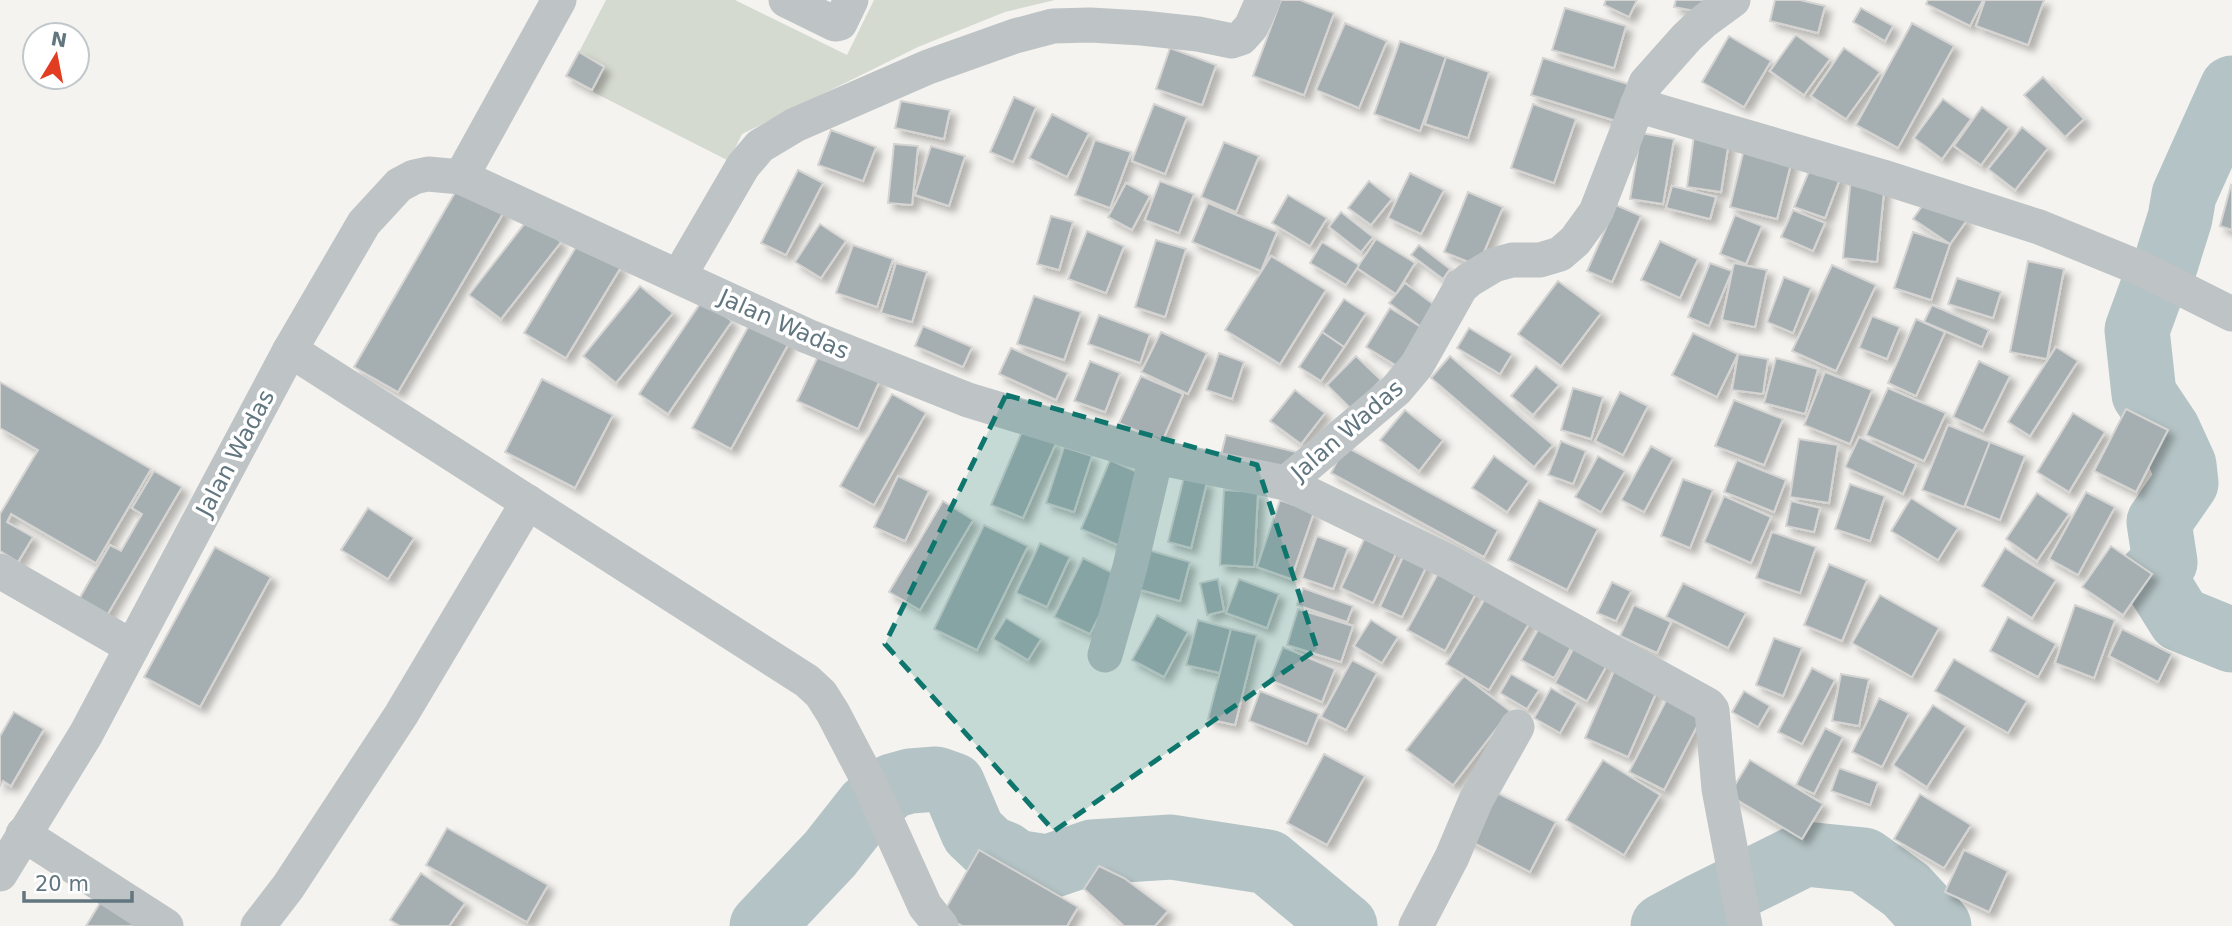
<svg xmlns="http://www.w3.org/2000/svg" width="2232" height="926" font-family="'DejaVu Sans',sans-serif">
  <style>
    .green { fill: #d5dad0 }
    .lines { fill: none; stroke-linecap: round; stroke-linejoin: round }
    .river { stroke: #b4c3c5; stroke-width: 65 }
    .building { fill: #a5afb2; stroke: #d5d4d2; stroke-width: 2; filter: url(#shadow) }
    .minor { stroke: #bec3c5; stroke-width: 35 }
    .marked { fill: #0f766e; fill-opacity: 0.2; stroke: #0f766e; stroke-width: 5; stroke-dasharray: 14 9; stroke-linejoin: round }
    .labels { text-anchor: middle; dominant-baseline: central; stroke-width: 7; stroke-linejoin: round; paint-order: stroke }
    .street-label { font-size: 23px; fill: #627680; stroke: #fff }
  </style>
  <defs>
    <filter id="shadow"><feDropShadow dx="6" dy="6" stdDeviation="3.5" flood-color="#0004"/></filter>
  </defs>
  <rect width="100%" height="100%" fill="#f4f3ef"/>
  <polygon class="green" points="606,0 735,0 847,55 874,0 1055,0 1005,12 918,47 742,134 729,161 591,91 605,66 579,52"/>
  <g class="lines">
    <g class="river">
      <polyline points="2232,88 2184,195 2180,218 2166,263 2152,289 2137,330 2144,394 2168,430 2184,465 2186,483 2159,522 2165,562 2152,574 2180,619 2232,640"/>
      <polyline points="762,926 830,854 867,807 892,786 910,781 936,779 953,785 973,832 990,848 1005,854 1016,862 1048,867 1092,852 1171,847 1268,862 1345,926"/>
      <polyline points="1663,926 1700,906 1805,854 1864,860 1906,890 1939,926"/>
    </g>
  </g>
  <g class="building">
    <polygon points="1281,0 1300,0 1334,13 1304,95 1253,76"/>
    <polygon points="1606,0 1637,0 1629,17 1604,5"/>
    <polygon points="1676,0 1713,0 1710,14 1674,7"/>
    <polygon points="1775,0 1800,0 1825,6 1818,33 1770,21"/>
    <polygon points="1928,0 1983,0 1970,26 1926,4"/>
    <polygon points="1985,0 2044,0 2028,45 1976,26"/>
    <polygon points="1565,8 1626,26 1614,68 1552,50"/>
    <polygon points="1861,8 1893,26 1885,41 1853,22"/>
    <polygon points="1345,23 1387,41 1359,108 1316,90"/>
    <polygon points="1912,23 1954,46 1898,148 1856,125"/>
    <polygon points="1796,35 1830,59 1804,95 1770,71"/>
    <polygon points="1729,36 1771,61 1744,107 1702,82"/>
    <polygon points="1400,41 1446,57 1420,131 1374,114"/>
    <polygon points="1170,48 1216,65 1202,105 1156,89"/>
    <polygon points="1844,48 1880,72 1846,119 1811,96"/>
    <polygon points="579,52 604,67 592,90 566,76"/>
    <polygon points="1446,57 1489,72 1468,138 1425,124"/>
    <polygon points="1543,58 1628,84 1616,121 1531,95"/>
    <polygon points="2043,77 2084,119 2065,137 2024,95"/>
    <polygon points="1014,97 1036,107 1013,162 990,152"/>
    <polygon points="1943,99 1971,119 1942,159 1914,138"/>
    <polygon points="901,101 950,110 944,139 895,128"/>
    <polygon points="1154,104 1187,117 1165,174 1132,161"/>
    <polygon points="1533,104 1576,119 1554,183 1511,168"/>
    <polygon points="1982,107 2009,127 1981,165 1954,146"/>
    <polygon points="1052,114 1089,133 1067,177 1029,158"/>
    <polygon points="2022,127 2048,148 2015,190 1988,169"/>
    <polygon points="831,130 876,147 863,181 818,165"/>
    <polygon points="1641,133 1674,139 1663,204 1630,199"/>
    <polygon points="1694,136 1729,141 1721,192 1687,187"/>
    <polygon points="1095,140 1131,152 1110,208 1075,195"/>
    <polygon points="1224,142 1259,156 1236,212 1201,197"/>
    <polygon points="894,144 918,146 912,205 888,203"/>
    <polygon points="1745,145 1793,156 1777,219 1730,207"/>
    <polygon points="931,146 965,156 949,206 915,195"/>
    <polygon points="1812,164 1841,176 1825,218 1794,207"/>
    <polygon points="798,170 823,183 786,255 761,243"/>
    <polygon points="1410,173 1444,190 1421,234 1388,218"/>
    <polygon points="1851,177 1885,181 1877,262 1843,258"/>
    <polygon points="1160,181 1194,194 1179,233 1145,220"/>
    <polygon points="1369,181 1392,199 1371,225 1348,208"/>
    <polygon points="1126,183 1150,196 1132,230 1108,217"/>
    <polygon points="460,184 505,210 398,392 354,367"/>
    <polygon points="2231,185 2232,186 2232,230 2220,226"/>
    <polygon points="1672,186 1716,197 1710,219 1666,208"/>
    <polygon points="1468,192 1503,207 1478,266 1444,252"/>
    <polygon points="1288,195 1327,218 1310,246 1272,223"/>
    <polygon points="1930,195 1967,220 1950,244 1913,219"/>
    <polygon points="1208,203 1277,232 1261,271 1192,242"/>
    <polygon points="1616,205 1641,216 1612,282 1587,271"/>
    <polygon points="1793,210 1825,223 1813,251 1781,237"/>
    <polygon points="1341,212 1373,237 1361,252 1329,227"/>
    <polygon points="1735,215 1762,226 1746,264 1720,254"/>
    <polygon points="1051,216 1073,222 1059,270 1037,264"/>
    <polygon points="529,218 561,242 501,319 469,295"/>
    <polygon points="820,224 846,241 821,278 795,262"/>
    <polygon points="1087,231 1124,246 1106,293 1068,279"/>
    <polygon points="1913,232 1950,244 1931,300 1894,288"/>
    <polygon points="1376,239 1415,263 1396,294 1357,268"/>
    <polygon points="1156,240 1186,249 1165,317 1135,307"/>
    <polygon points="1660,241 1698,259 1680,298 1641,280"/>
    <polygon points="579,242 621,267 566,358 524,333"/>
    <polygon points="1322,242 1359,265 1346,285 1310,263"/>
    <polygon points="853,245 893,259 877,307 836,293"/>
    <polygon points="1419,245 1450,269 1443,279 1411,255"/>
    <polygon points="1271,256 1326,290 1280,364 1225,330"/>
    <polygon points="2028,261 2064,269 2047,359 2010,352"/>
    <polygon points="896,263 927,272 912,322 881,313"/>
    <polygon points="1710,263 1732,271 1709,326 1688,317"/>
    <polygon points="1734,263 1767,270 1755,327 1722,320"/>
    <polygon points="1832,265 1876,285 1836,371 1792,351"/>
    <polygon points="1784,277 1811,288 1793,333 1767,322"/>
    <polygon points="1957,278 2001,292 1993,318 1948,304"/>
    <polygon points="1558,281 1601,313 1561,366 1518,334"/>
    <polygon points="1405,283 1437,307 1421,327 1389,303"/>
    <polygon points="640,286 673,313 616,383 583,356"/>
    <polygon points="1034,296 1081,312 1064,360 1017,344"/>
    <polygon points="1344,299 1366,313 1344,347 1322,332"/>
    <polygon points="702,301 732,321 668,414 639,394"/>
    <polygon points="1932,305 1989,330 1982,347 1924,322"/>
    <polygon points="1390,308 1429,332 1405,371 1366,347"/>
    <polygon points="1099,315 1150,334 1140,363 1088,344"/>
    <polygon points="1872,316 1900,327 1887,359 1859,348"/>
    <polygon points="1916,319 1945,332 1916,396 1888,383"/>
    <polygon points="752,320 790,341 731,449 692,428"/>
    <polygon points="923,326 972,347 963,367 915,346"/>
    <polygon points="1469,328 1512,354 1500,374 1457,348"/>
    <polygon points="1161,332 1207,353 1188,394 1141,372"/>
    <polygon points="1322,332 1344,347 1321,381 1299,367"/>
    <polygon points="1693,333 1738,354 1717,397 1672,375"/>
    <polygon points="2056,347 2078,361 2030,436 2008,422"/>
    <polygon points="1011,348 1068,373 1056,400 999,374"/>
    <polygon points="820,352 880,380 858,429 797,401"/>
    <polygon points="1219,353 1244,362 1232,399 1206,390"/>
    <polygon points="1738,354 1768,359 1763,394 1732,390"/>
    <polygon points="1356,356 1381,380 1352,410 1327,385"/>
    <polygon points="1450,356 1553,445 1534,467 1431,378"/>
    <polygon points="1776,358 1818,369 1805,414 1764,403"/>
    <polygon points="1090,361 1120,373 1105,412 1074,401"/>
    <polygon points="1979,361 2010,376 1983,431 1953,417"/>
    <polygon points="1536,366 1559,385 1533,415 1511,396"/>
    <polygon points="1825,372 1872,390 1850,444 1804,425"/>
    <polygon points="1141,376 1183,394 1162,442 1119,423"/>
    <polygon points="542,379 613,415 575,488 505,452"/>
    <polygon points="0,382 151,469 96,563 11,514 7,522 33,537 18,562 0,551 0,514 38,450 0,428"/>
    <polygon points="1573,388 1603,397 1591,439 1561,430"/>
    <polygon points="1888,388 1946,413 1924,461 1866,435"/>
    <polygon points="1295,390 1325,413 1301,444 1270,421"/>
    <polygon points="1620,392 1648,406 1623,455 1595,441"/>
    <polygon points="892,394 926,413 874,505 840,486"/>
    <polygon points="1734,400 1783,419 1764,465 1715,446"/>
    <polygon points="2126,409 2168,430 2136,492 2094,471"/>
    <polygon points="1405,410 1443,440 1419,471 1380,440"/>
    <polygon points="2073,413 2105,432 2069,492 2037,472"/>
    <polygon points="1948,425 1990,442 1964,507 1922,490"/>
    <polygon points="1023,429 1056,443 1023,518 991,505"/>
    <polygon points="1226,435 1296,452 1292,471 1221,455"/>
    <polygon points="1859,437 1916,464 1903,494 1845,467"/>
    <polygon points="1799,439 1838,445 1829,503 1790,497"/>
    <polygon points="1561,441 1586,451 1573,484 1548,475"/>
    <polygon points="1990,442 2025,456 2000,520 1965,506"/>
    <polygon points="1345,446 1498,530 1484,557 1331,473"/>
    <polygon points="1651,446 1673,458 1644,512 1621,500"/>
    <polygon points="1064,447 1092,456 1074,512 1046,503"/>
    <polygon points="1494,456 1529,481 1507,512 1472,488"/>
    <polygon points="1598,456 1625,471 1601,512 1575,497"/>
    <polygon points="1110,460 1149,477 1120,546 1081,529"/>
    <polygon points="1737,460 1786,480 1774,512 1724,492"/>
    <polygon points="154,471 182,487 106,617 78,601 110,545 121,551 142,514 132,508"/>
    <polygon points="898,476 929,491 905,541 874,527"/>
    <polygon points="1184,477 1207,482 1191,548 1168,542"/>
    <polygon points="1683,479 1713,490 1690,548 1661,536"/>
    <polygon points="1850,484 1885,496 1870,541 1835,529"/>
    <polygon points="1224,490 1258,492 1254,567 1220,565"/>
    <polygon points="2086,492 2115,507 2078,575 2049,559"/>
    <polygon points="2037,493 2069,514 2037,561 2006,539"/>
    <polygon points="1724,496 1771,517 1751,563 1704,542"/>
    <polygon points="1911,498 1958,528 1938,560 1891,531"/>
    <polygon points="1280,500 1314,512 1291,579 1257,567"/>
    <polygon points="1539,500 1598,529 1567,590 1508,560"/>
    <polygon points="943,501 973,520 920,610 889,592"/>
    <polygon points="1791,501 1820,508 1814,532 1786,526"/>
    <polygon points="368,508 414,538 388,579 341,550"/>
    <polygon points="984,525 1028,546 977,650 934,629"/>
    <polygon points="1368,531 1400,545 1373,603 1341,588"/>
    <polygon points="1772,532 1816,547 1800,593 1756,578"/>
    <polygon points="1317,536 1348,548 1333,589 1302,578"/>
    <polygon points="1040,543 1070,557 1047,607 1016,593"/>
    <polygon points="1408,546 1431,557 1402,617 1380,607"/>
    <polygon points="2111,546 2152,574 2123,615 2082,587"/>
    <polygon points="215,547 271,577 200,707 144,677"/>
    <polygon points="2005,548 2056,580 2032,618 1982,586"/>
    <polygon points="1145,549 1190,562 1180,601 1134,588"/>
    <polygon points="1083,558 1119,576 1090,634 1054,617"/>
    <polygon points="1829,564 1867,580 1842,641 1804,625"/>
    <polygon points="1442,566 1480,586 1445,651 1407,630"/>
    <polygon points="1218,579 1224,611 1207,615 1200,583"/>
    <polygon points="1239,579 1279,594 1267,628 1226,613"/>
    <polygon points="1612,582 1631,591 1616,621 1597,613"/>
    <polygon points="1683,583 1746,613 1728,648 1666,617"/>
    <polygon points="1303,588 1353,606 1347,622 1297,605"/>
    <polygon points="1489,592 1533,617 1489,690 1446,664"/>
    <polygon points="1880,595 1939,628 1912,677 1852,643"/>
    <polygon points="1634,605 1671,622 1657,653 1620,636"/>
    <polygon points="2075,605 2115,620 2094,678 2055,663"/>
    <polygon points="1298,609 1353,626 1341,662 1287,645"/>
    <polygon points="1157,615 1188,632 1164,677 1132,660"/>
    <polygon points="2008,617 2056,644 2038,677 1990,651"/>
    <polygon points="1006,618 1041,639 1028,660 993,639"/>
    <polygon points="1544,619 1577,637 1554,678 1521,660"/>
    <polygon points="1198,620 1231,629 1220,673 1186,665"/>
    <polygon points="1371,620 1398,637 1382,663 1354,646"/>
    <polygon points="1231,629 1257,635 1235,725 1208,719"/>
    <polygon points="2122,629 2172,654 2158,682 2109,656"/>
    <polygon points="1579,638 1612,656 1587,701 1555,683"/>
    <polygon points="1774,638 1802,648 1783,696 1756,685"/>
    <polygon points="1283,647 1335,669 1322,702 1270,680"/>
    <polygon points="1954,659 2027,701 2008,733 1935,691"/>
    <polygon points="1352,660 1377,673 1346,730 1321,717"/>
    <polygon points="1617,664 1660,684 1628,757 1585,738"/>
    <polygon points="1812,668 1835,680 1802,744 1778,732"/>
    <polygon points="1511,674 1539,690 1527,709 1500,693"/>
    <polygon points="1841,674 1869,679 1859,726 1832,721"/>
    <polygon points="1464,676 1510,711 1453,785 1406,750"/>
    <polygon points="1551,688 1577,703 1560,733 1534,718"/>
    <polygon points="1260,691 1319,714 1307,744 1249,721"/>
    <polygon points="1744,691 1770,706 1758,727 1732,712"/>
    <polygon points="1670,693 1705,711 1664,790 1629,772"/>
    <polygon points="1879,698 1909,713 1882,767 1852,752"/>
    <polygon points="1933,705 1966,726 1927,787 1893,765"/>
    <polygon points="14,712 44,729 11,786 3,781 0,786 0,736"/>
    <polygon points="1825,728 1843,737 1814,794 1796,785"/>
    <polygon points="1324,754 1365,776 1327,845 1287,823"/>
    <polygon points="1603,760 1660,795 1624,855 1566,820"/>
    <polygon points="1750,760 1823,804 1802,839 1729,795"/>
    <polygon points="1839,768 1878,782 1870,805 1831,791"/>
    <polygon points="1489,789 1556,822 1530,872 1464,838"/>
    <polygon points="1920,794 1971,825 1944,868 1894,839"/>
    <polygon points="447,828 548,885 527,922 426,865"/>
    <polygon points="979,850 1078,907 1067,926 962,926 942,915"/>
    <polygon points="1964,850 2008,871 1989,912 1945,892"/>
    <polygon points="1099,866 1124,878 1168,911 1155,926 1124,926 1084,889"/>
    <polygon points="421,873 465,903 449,926 400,926 390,920"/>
    <polygon points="105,895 156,926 86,926"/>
  </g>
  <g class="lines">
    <g class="minor">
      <polyline points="786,0 835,24 840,23 851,0"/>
      <polyline points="1637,105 1883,177 2039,227 2142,269 2232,314"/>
      <polyline points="461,177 559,0"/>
      <polyline points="679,276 743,166 760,146 795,125 928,67 1015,36 1053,26 1090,25 1142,28 1198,34 1232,41 1241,38 1251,27 1263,0"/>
      <polyline points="290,350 807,681 821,694 833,713 869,782 925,906 941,926"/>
      <polyline points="1286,483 1449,562 1708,705 1712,710 1719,789 1745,926"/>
      <polyline points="0,571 132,647"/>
      <polyline points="1105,655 1130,567 1156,457"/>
      <polyline points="23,834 166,926"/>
      <polyline points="0,874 86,734 290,350 364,223 399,185 414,177 428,174 461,177 807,336 968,400 1156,457 1286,483 1396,390 1417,365 1461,287 1469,280 1494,265 1512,260 1540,260 1560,254 1575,241 1596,212 1646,83 1687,37 1703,22 1733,0"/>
      <polyline points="258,926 288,887 401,715 528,502"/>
      <polyline points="1416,926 1452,857 1476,800 1517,727"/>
    </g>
  </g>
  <path class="marked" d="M 1006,395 L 1257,465 L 1317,649 L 1054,831 L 885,644 Z"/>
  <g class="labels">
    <g class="street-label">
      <text transform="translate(784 324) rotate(24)">Jalan Wadas</text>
      <text transform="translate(1347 430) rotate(-41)">Jalan Wadas</text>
      <text transform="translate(235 453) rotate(-62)">Jalan Wadas</text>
    </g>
  </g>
  <g transform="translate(56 56) rotate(10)"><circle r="33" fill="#ffffff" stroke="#c0c8cc" stroke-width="2"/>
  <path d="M0-5L12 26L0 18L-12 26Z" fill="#e23d21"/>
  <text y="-10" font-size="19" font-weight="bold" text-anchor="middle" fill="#627680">N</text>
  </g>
  <path d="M24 891v10h108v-10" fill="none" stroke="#627680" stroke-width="3.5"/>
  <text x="35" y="891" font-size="21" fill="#627680" stroke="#ffffff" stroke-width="5" paint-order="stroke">20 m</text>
</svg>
